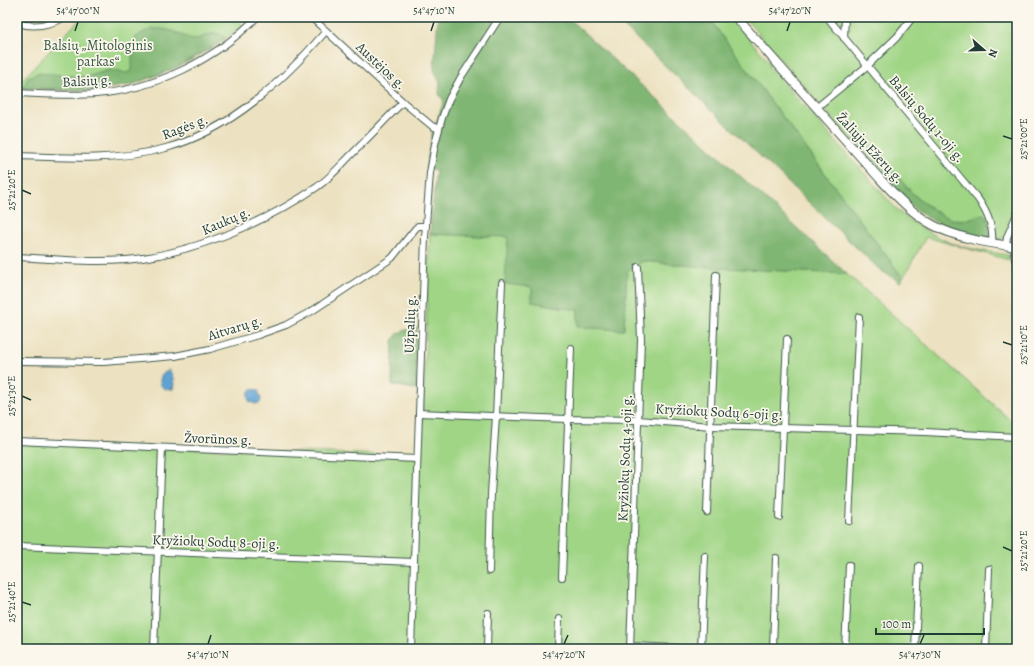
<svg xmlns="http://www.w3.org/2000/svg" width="1034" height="666" font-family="Alegreya,serif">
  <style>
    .green { fill: #a0d586; stroke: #60895d }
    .forest { fill: #80b673; stroke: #507a54 }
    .water { fill: #5fa2d3; stroke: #3f7084 }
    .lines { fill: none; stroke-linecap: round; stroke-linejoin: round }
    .minor-casing { stroke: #3e5649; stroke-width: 8 }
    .secondary-casing { stroke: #3e5649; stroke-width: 10 }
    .minor { stroke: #fff; stroke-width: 6 }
    .secondary { stroke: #fff; stroke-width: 8 }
    .ticks { fill: none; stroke: #1f3d34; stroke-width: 1.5 }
    .labels { text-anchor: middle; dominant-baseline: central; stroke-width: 3.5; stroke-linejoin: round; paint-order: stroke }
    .park-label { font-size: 14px; fill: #395b44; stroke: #fbf7ec }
    .street-label { font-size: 14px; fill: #1f3d34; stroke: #fbf7ec }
    .neatline { fill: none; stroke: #1f3d34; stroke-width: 1.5 }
    .ticks-label { font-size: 10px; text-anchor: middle; fill: #1f3d34 }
  </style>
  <rect width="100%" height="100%" fill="#fbf7ec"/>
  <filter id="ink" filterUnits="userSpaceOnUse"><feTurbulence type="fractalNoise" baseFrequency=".025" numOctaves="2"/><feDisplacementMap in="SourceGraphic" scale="8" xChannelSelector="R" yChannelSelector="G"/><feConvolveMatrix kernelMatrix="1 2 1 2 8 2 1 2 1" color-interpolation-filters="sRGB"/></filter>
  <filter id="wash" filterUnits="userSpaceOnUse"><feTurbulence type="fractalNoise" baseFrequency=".012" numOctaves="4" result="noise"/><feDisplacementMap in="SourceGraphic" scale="16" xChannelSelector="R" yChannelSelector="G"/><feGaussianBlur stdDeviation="0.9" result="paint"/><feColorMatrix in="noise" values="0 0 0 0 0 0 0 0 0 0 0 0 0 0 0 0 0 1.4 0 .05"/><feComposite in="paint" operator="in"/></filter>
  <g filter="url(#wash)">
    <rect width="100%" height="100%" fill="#ece1c0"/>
    <g class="green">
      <path d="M 82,17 L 233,17 L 243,25 C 200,60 148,86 93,90 C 68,92 42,88 17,88 L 17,85 Z"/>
      <path d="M 708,17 L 730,17 L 770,63 L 769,67 L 898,211 C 915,225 935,238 957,245 C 973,250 991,252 1008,255 L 1009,260 L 926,237 L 903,278 Z"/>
      <path d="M 744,17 L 1017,17 L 1017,237 L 1012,236 L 995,240 L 983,215 C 976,216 968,220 961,220 C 947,222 922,202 912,193 L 862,136 L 852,141 Z"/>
      <polygon points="430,234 508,237 533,287 533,302 578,310 578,327 624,330 627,270 643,261 704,267 847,274 1017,426 1017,649 17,649 17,443 421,456"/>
    </g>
    <g class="forest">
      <polygon points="438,17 567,17 847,274 704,267 643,261 627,271 624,330 578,327 578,310 532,302 532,287 505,284 508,237 430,234 436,170 426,168 432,134 444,101 439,94 440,82 434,70"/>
      <polygon points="614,17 708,17 903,278 900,282 880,270"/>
      <path d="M 153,29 C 168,28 179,33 192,40 C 204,38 216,27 226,39 L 177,67 L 131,85 L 93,90 L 23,88 L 28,77 L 38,73 L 86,77 L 109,70 L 125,73 L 132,71 L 132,48 L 136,37 L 144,32 Z"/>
      <path d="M 862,136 L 912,193 C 922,202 947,222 961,220 C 968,220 976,216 983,214 L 986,216 L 995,240 C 966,237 939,226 916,210 L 852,141 Z"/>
      <path d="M 417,328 L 416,389 L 392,385 L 393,341 C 397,330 407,330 417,328 Z"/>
    </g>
    <g class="water">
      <path d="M 169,370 C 173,374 175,384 173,389 C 162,391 157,384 162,374 Z"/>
      <path d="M 251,389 L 258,390 L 261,399 L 260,403 L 255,404 L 249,401 C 248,396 247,393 251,389 Z"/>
    </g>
  </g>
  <g filter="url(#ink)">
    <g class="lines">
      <g class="minor-casing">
        <g id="minor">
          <polyline points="311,17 403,102 432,126 439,129"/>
          <path d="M 827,17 L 978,199 C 987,212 994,226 992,243"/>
          <path d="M 17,23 C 33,28 50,25 65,17"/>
          <polyline points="844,38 845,17"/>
          <path d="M 17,93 C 43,94 70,96 96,94 C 156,89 215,60 257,17"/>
          <polyline points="816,108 867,66 897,37 913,17"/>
          <path d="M 17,156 C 66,158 118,161 166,148 C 231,130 283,81 326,31"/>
          <polyline points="1006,245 1007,237 1017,214"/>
          <polyline points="1015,246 1014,254 1017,267"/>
          <path d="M 17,257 C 53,259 90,263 126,260 C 191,254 263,224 317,187 C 330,178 341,165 352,154 C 369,137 386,119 403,102"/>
          <polyline points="17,361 104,362 175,356 210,349 258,335 286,325 312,311 392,258 415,229 418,226 426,226"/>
          <polyline points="419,413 567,419 639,420 711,426 925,432 1017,437"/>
          <polyline points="17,441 417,459"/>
          <polyline points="707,512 716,275"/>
          <polyline points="779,517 787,339"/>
          <polyline points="849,521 859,317"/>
          <polyline points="17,546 414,562"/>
          <polyline points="489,571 491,494 496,416 502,283"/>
          <polyline points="562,577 571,348"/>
          <polyline points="630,646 704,649"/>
          <polyline points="154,649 162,448"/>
          <polyline points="411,649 425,237 430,173 435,144 442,118 449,99 461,77 500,17"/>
          <polyline points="487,649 488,613"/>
          <polyline points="558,649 559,619"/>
          <polyline points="630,649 641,340 638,267"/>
          <polyline points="701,649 705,556"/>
          <polyline points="773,649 776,558"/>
          <polyline points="845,649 849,565"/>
          <polyline points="915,649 919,566"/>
          <polyline points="986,649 989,569"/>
        </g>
      </g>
      <g class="secondary-casing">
        <path id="secondary" d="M 736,17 L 881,180 C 897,197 913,214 933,225 C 959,239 989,243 1017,247"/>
      </g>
      <use href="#minor" class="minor"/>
      <use href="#secondary" class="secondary"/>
    </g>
  </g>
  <path class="ticks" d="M 75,31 L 78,22M 431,31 L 434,22M 787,31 L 790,22M 1003,136 L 1012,139M 22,190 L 31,194M 1003,342 L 1012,345M 22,396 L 31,400M 1003,547 L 1012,551M 22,602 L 31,605M 208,644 L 211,635M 564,644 L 568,635M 920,644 L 924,635"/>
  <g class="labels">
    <g class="park-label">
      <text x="98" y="45">Balsių „Mitologinis<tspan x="98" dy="16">parkas“</tspan></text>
    </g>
    <g class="street-label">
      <text transform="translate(381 66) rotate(43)">Austėjos g.</text>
      <text transform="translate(87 81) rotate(-3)">Balsių g.</text>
      <text transform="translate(927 119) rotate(50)">Balsių Sodų 1-oji g.</text>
      <text transform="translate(185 127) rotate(-21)">Ragės g.</text>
      <text transform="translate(870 148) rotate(47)">Žaliųjų Ežerų g.</text>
      <text transform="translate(226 221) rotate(-23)">Kaukų g.</text>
      <text transform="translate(410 324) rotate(-88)">Užpalių g.</text>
      <text transform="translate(235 328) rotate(-17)">Aitvarų g.</text>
      <text transform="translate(719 412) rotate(3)">Kryžiokų Sodų 6-oji g.</text>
      <text transform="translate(218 439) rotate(2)">Žvorūnos g.</text>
      <text transform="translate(625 458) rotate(-88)">Kryžiokų Sodų 4-oji g.</text>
      <text transform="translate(216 542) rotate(2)">Kryžiokų Sodų 8-oji g.</text>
    </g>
  </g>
  <rect width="1034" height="666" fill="none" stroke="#fbf7ec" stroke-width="44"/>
  <g transform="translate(984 50) rotate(110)" stroke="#fbf7ec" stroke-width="3" paint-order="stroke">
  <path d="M0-3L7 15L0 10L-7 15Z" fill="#1f3d34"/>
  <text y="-6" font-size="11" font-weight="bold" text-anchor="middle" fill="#1f3d34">N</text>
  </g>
  <path d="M876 628v6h108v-6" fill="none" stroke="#1f3d34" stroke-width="2"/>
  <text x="882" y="628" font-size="12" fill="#1f3d34" stroke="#fbf7ec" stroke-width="3" paint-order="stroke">100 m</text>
  <rect x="22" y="22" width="990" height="622" class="neatline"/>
  <g class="ticks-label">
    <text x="78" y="14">54°47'00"N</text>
    <text x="434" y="14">54°47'10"N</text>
    <text x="790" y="14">54°47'20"N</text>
    <text transform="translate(1023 139) rotate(-90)" y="4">25°21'00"E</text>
    <text transform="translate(11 190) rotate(-90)" y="4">25°21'20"E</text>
    <text transform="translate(1023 345) rotate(-90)" y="4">25°21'10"E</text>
    <text transform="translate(11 396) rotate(-90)" y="4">25°21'30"E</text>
    <text transform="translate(1023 551) rotate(-90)" y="4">25°21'20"E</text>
    <text transform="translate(11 602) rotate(-90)" y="4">25°21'40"E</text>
    <text x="208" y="658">54°47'10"N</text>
    <text x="564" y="658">54°47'20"N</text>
    <text x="920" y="658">54°47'30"N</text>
  </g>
</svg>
